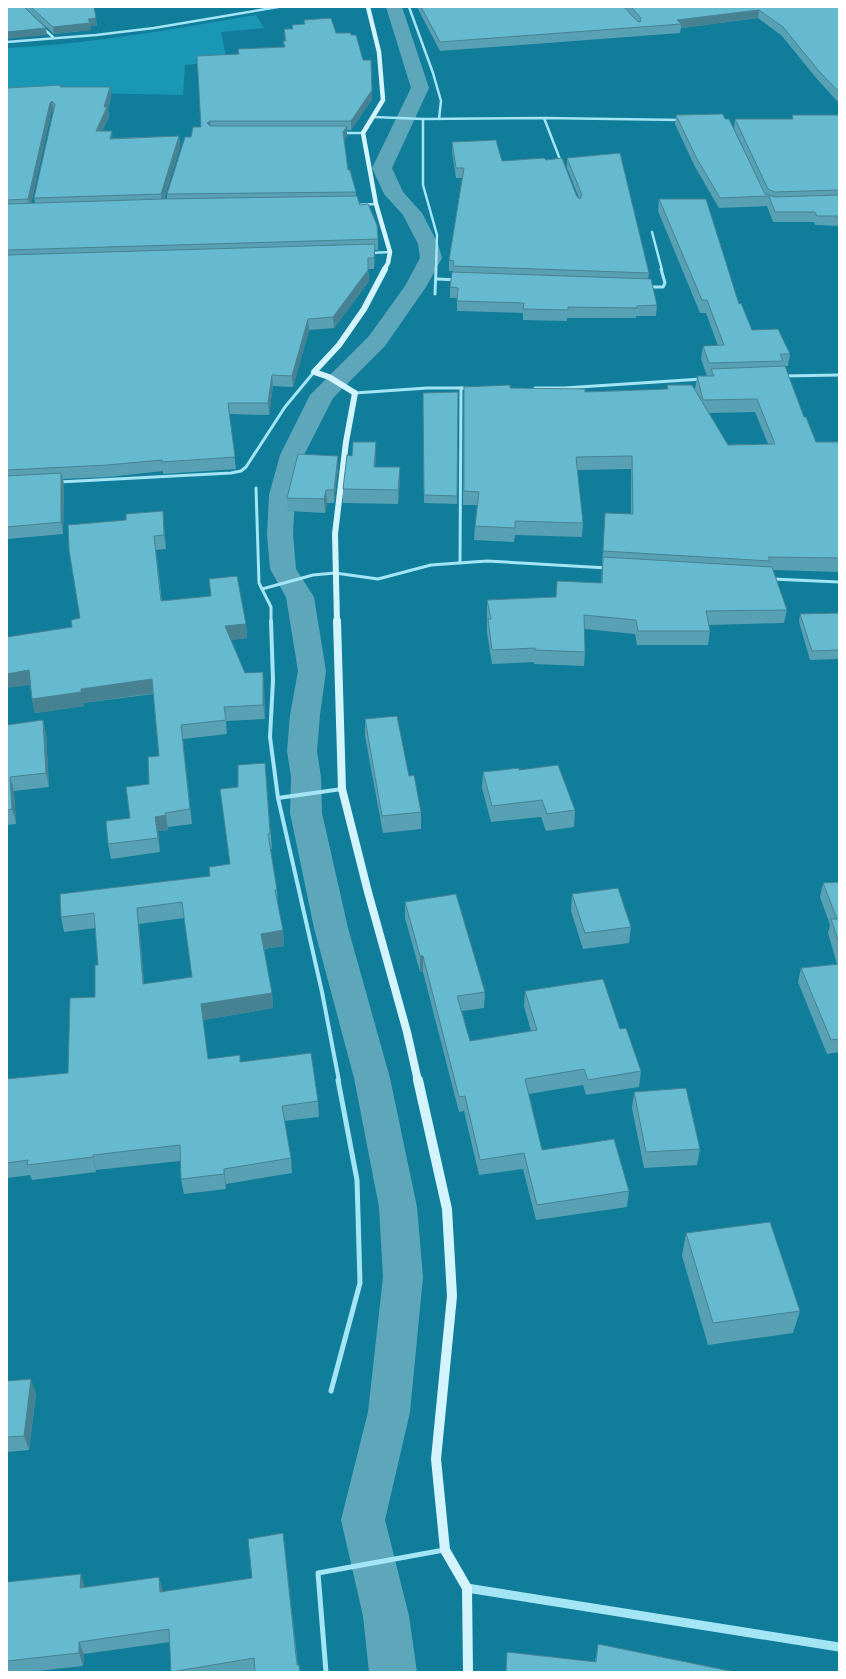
<svg xmlns="http://www.w3.org/2000/svg" width="846" height="1679" font-family="'Source Sans 3',sans-serif">
  <style>
    .green { fill: #1b97b6 }
    .lines { fill: none; stroke-linecap: round; stroke-linejoin: round }
    .canal { fill: #5ea7ba; fill-rule: evenodd }
    .minor-far3 { stroke: #a3e4f5; stroke-width: 2.5 }
    .minor-far2 { stroke: #a3e4f5; stroke-width: 3 }
    .minor-far1 { stroke: #a3e4f5; stroke-width: 4 }
    .minor { stroke: #a3e4f5; stroke-width: 5 }
    .tertiary { stroke: #a3e4f5; stroke-width: 9 }
    .secondary-far3 { stroke: #d3f4fd; stroke-width: 4.5 }
    .secondary-far2 { stroke: #d3f4fd; stroke-width: 6 }
    .secondary-far1 { stroke: #d3f4fd; stroke-width: 8 }
    .secondary { stroke: #d3f4fd; stroke-width: 10 }
    .wall { fill: #58a0b3; fill-rule: evenodd }
    .shaded-wall { fill: #478292 }
    .building { fill: #66bad0; stroke: #478292; fill-rule: evenodd }
  </style>
  <rect width="100%" height="100%" fill="#107d9a"/>
  <path class="green" d="M 256,15 L 264,28 L 221,32 L 227,61 L 185,65 L 183,95 L 35,92 L 7,94 L 7,48 C 91,44 173,29 256,15 Z"/>
  <g class="lines">
    <polygon class="canal" points="386,7 402,7 429,88 392,168 403,192 422,213 438,244 442,258 426,287 385,346 333,398 304,455 295,495 293,534 296,569 314,597 326,671 320,715 317,751 321,777 322,813 348,928 390,1078 417,1207 423,1277 410,1412 385,1520 409,1616 417,1672 369,1672 363,1616 341,1520 368,1412 383,1277 379,1207 354,1078 314,928 290,813 291,777 287,751 290,715 298,671 286,597 270,569 267,534 269,495 280,455 310,395 369,336 405,286 420,258 418,244 403,215 384,194 372,168 411,88"/>
    <g class="minor-far3">
      <polyline points="409,7 433,73 441,101 439,119"/>
      <polyline points="43,28 54,38"/>
      <polyline points="7,42 96,35 154,28 278,7"/>
      <polyline points="374,117 423,119 544,118 681,120"/>
      <polyline points="544,118 561,162"/>
      <polyline points="423,119 423,185 437,235 436,270"/>
      <polyline points="343,133 363,133"/>
      <polyline points="354,205 376,204"/>
      <polyline points="652,232 662,270"/>
      <polyline points="370,253 390,252"/>
    </g>
    <g class="minor-far2">
      <polyline points="437,279 457,280"/>
      <polyline points="647,287 663,287 665,283 661,269"/>
      <polyline points="435,294 436,269"/>
      <polyline points="783,376 839,375"/>
      <polyline points="535,388 564,388 702,379"/>
      <polyline points="355,393 427,388 468,388"/>
      <polyline points="59,482 231,473 241,471 246,467 285,407 314,372"/>
      <polyline points="256,488 259,583 271,607 271,622"/>
      <polyline points="460,563 461,388"/>
      <polyline points="772,579 839,582"/>
      <polyline points="262,589 313,575 335,573 378,579 431,565 487,561 607,568"/>
    </g>
    <g class="minor-far1">
      <polyline points="271,621 273,680 270,737 278,798 322,992 339,1081"/>
      <polyline points="278,798 342,789"/>
    </g>
    <g class="minor">
      <polyline points="331,1391 360,1283 357,1180 338,1080"/>
      <polyline points="326,1672 318,1573 444,1550"/>
    </g>
    <polyline class="tertiary" points="467,1588 839,1647"/>
    <polyline class="secondary-far3" points="368,7 379,52 383,100 363,133 376,204 390,252 388,263 384,270"/>
    <polyline class="secondary-far2" points="337,622 335,534 346,442 355,393 329,377 314,372 339,345 364,309 385,269"/>
    <polyline class="secondary-far1" points="337,621 342,789 368,892 407,1032 418,1081"/>
    <polyline class="secondary" points="418,1080 447,1209 452,1296 436,1459 445,1550 467,1588 468,1672"/>
  </g>
  <g class="wall">
    <polygon points="7,7 94,7 97,26 90,26 91,30 54,34 24,7 47,35"/>
    <polygon points="417,7 839,7 839,103 817,79 782,36 758,18 681,28 680,33 440,51"/>
    <path d="M 304,20 L 336,33 L 372,99 L 351,130 L 347,130 L 347,136 L 344,140 L 348,170 L 356,192 L 356,196 L 360,205 L 378,239 L 378,250 L 375,250 L 374,269 L 368,269 L 369,281 L 334,328 L 309,330 L 293,387 L 273,386 L 269,415 L 229,414 L 236,469 L 163,474 L 163,471 L 109,477 L 63,479 L 64,485 L 63,534 L 7,539 L 7,88 L 110,87 L 111,97 L 108,109 L 109,117 L 102,131 L 113,138 L 179,136 L 180,147 L 164,199 L 167,199 L 167,194 L 191,137 L 201,127 L 239,54 L 238,49 L 284,47 L 283,41 L 285,41 L 284,29 L 292,29 L 292,25 L 304,24 ZM 54,111 L 34,198 L 35,203 L 31,204 L 51,113 Z"/>
    <polygon points="676,115 725,119 744,149 734,129 735,119 792,119 792,115 839,115 839,226 815,225 814,222 773,222 767,206 719,208 695,167 675,124"/>
    <polygon points="452,142 502,161 546,160 579,198 567,168 567,158 649,273 648,279 657,305 656,316 636,316 636,318 567,318 567,321 523,320 523,313 457,311 457,298 450,298 450,287 453,271 449,271 449,260 462,178 456,178 452,152"/>
    <path d="M 659,199 L 739,304 L 752,330 L 790,354 L 788,366 L 785,366 L 804,417 L 816,442 L 839,442 L 839,572 L 773,570 L 787,610 L 784,623 L 708,625 L 710,631 L 708,645 L 637,645 L 635,634 L 585,629 L 585,652 L 584,666 L 534,664 L 534,662 L 492,664 L 487,633 L 487,600 L 556,597 L 601,583 L 605,513 L 631,514 L 631,469 L 577,470 L 583,523 L 582,537 L 515,535 L 514,542 L 474,540 L 475,526 L 477,505 L 463,505 L 464,387 L 510,388 L 585,392 L 667,389 L 667,385 L 695,389 L 697,376 L 710,376 L 707,376 L 701,359 L 703,346 L 718,346 L 706,313 L 700,313 L 658,211 ZM 755,412 L 768,444 L 728,445 L 709,413 Z"/>
    <polygon points="458,392 457,504 424,503 423,393"/>
    <polygon points="376,456 375,467 400,467 400,481 398,504 343,503 343,489"/>
    <polygon points="338,469 334,503 327,503 325,513 288,511 287,498"/>
    <polygon points="164,525 166,549 156,550 162,601 211,596 209,579 246,624 247,638 231,640 245,673 264,687 265,719 226,721 227,734 183,739 192,824 168,827 168,830 158,831 160,852 111,859 108,844 130,818 149,784 159,756 153,694 83,703 84,706 35,713 32,699 30,685 72,627 80,618"/>
    <polygon points="839,613 839,659 810,660 799,622 800,614"/>
    <polygon points="365,719 409,776 421,812 421,829 383,833 365,736"/>
    <polygon points="43,720 46,734 49,787 14,791 16,824 7,825 7,725"/>
    <path d="M 265,763 L 272,849 L 270,849 L 277,890 L 278,905 L 283,930 L 284,946 L 264,949 L 272,993 L 273,1008 L 203,1020 L 208,1059 L 240,1062 L 318,1101 L 319,1117 L 284,1121 L 291,1158 L 292,1173 L 226,1184 L 226,1189 L 184,1194 L 181,1179 L 180,1161 L 96,1170 L 96,1172 L 32,1180 L 30,1175 L 7,1178 L 7,1079 L 68,1073 L 95,997 L 98,965 L 96,928 L 64,932 L 61,917 L 210,876 L 230,864 L 238,787 ZM 184,918 L 192,977 L 144,984 L 139,924 Z"/>
    <polygon points="519,770 575,810 574,827 546,831 541,817 491,822 482,788 483,772"/>
    <polygon points="839,882 839,1052 827,1054 798,982 801,968 837,964 828,933 830,925 820,897 823,883"/>
    <polygon points="572,894 631,927 629,943 583,949 571,911"/>
    <polygon points="405,902 485,992 484,1008 462,1011 470,1041 531,1031 524,1006 525,991 620,1029 641,1071 639,1087 586,1095 583,1085 529,1094 542,1150 629,1191 627,1207 536,1220 523,1169 479,1175 464,1111 459,1112 423,972 420,972 405,918"/>
    <polygon points="634,1092 700,1149 697,1165 644,1168 632,1108"/>
    <polygon points="686,1233 800,1311 793,1333 708,1345 682,1256"/>
    <polygon points="7,1381 36,1394 29,1450 7,1452"/>
    <polygon points="283,1533 298,1665 248,1672 171,1672 170,1642 84,1654 83,1666 28,1672 7,1672 7,1582 85,1587 163,1590 163,1592 252,1578"/>
    <polygon points="598,1644 735,1672 595,1662"/>
  </g>
  <g class="shaded-wall">
    <polygon points="759,10 758,18 681,28 681,24 677,20"/>
    <polygon points="96,18 97,26 90,26 91,30 54,34 53,27 88,19"/>
    <polygon points="46,28 47,35 7,39 7,32"/>
    <polygon points="110,87 111,97 108,109 109,117 97,142 96,131 104,107"/>
    <polygon points="372,90 372,99 351,130 351,121"/>
    <polygon points="52,101 54,111 51,113 30,209 28,199 50,103"/>
    <polygon points="210,121 211,130 207,123"/>
    <polygon points="347,126 347,136 343,141 343,132"/>
    <polygon points="112,131 113,142 110,139"/>
    <polygon points="179,136 180,147 162,204 161,194"/>
    <polygon points="375,244 375,255 374,269 374,258"/>
    <polygon points="368,270 369,281 334,328 333,317"/>
    <polygon points="308,319 309,330 293,387 292,376"/>
    <polygon points="272,375 273,386 269,415 268,403"/>
    <polygon points="376,442 376,456 374,481 374,467"/>
    <polygon points="338,456 338,469 334,503 334,490"/>
    <polygon points="400,467 400,481 398,504 398,490"/>
    <polygon points="61,473 64,485 63,534 61,522"/>
    <polygon points="326,490 327,503 325,513 324,499"/>
    <polygon points="163,511 164,525 166,549 164,535"/>
    <polygon points="246,624 247,638 226,641 225,626"/>
    <polygon points="29,670 32,685 7,688 7,674"/>
    <polygon points="263,672 264,687 265,719 263,705"/>
    <polygon points="152,679 154,693 83,703 84,706 35,713 32,699 81,689"/>
    <polygon points="43,720 46,734 49,787 46,773"/>
    <polygon points="181,725 183,739 192,824 190,809"/>
    <polygon points="10,777 14,791 16,824 12,809"/>
    <polygon points="166,815 168,830 158,831 160,852 155,817"/>
    <polygon points="137,908 139,924 145,999 143,984"/>
    <polygon points="283,930 284,946 262,949 261,934"/>
    <rect x="420" y="956" width="3" height="16"/>
    <polygon points="272,993 273,1008 203,1020 210,1074 201,1004"/>
    <polygon points="93,1155 96,1170 96,1172 93,1157"/>
    <polygon points="224,1169 226,1184 226,1189 224,1174"/>
    <polygon points="31,1379 36,1394 29,1450 24,1436"/>
    <polygon points="283,1533 285,1547 298,1672 297,1665"/>
    <polygon points="81,1574 85,1587 80,1588"/>
    <polygon points="159,1577 163,1590 163,1605 160,1592"/>
    <polygon points="79,1642 84,1654 83,1666 79,1653"/>
  </g>
  <g class="building">
    <polygon points="7,7 24,7 46,28 7,32"/>
    <polygon points="31,7 94,7 96,18 88,19 90,23 53,27"/>
    <polygon points="421,7 624,7 637,21 640,22 641,18 631,7 839,7 839,92 818,70 783,27 759,10 677,20 681,24 440,42"/>
    <polygon points="331,18 336,33 351,33 351,35 356,35 363,60 371,60 372,90 351,121 210,121 207,123 210,126 347,126 343,132 348,170 350,170 356,192 167,194 185,137 191,137 193,127 201,127 197,56 239,54 238,49 285,47 283,41 286,41 284,29 293,29 292,25 305,24 304,20"/>
    <polygon points="61,85 60,87 110,87 104,107 107,107 96,131 112,131 110,139 179,136 161,194 34,198 55,104 52,101 50,103 28,199 7,200 7,88"/>
    <polygon points="723,114 725,119 729,119 765,194 775,197 839,195 839,216 817,216 815,212 775,212 769,196 720,198 696,157 676,115"/>
    <polygon points="792,115 839,115 839,190 775,192 768,189 735,119 793,119"/>
    <polygon points="496,140 502,161 544,158 546,160 562,158 577,197 580,199 582,195 567,158 620,153 649,273 453,266 454,261 449,260 464,168 456,168 452,142"/>
    <polygon points="357,196 360,205 368,204 377,225 378,239 7,250 7,204 163,199"/>
    <polygon points="659,199 706,199 739,304 741,303 752,330 778,329 790,354 780,354 783,361 709,363 703,346 724,345 707,300 702,300"/>
    <polygon points="375,244 374,258 368,258 368,270 333,317 308,319 292,376 272,375 268,403 228,403 235,457 162,462 162,460 107,465 7,470 7,255"/>
    <polygon points="452,272 651,279 657,305 637,306 637,308 568,307 568,310 523,309 524,303 457,301 458,288 450,287"/>
    <polygon points="785,366 804,417 806,417 816,442 839,442 839,558 768,557 770,561 603,551 605,513 633,514 632,456 576,457 583,523 515,521 515,528 475,526 479,492 464,491 464,387 510,385 510,388 585,389 585,392 668,389 667,385 692,385 728,445 775,444 757,399 703,400 697,376 714,376 711,369"/>
    <polygon points="458,392 457,496 424,495 423,393"/>
    <polygon points="353,442 376,442 374,467 400,467 398,490 343,489 347,455 352,456"/>
    <polygon points="298,454 338,456 334,490 326,490 324,499 287,498"/>
    <polygon points="61,473 61,522 7,527 7,476"/>
    <polygon points="163,511 164,535 154,536 161,601 211,596 209,579 237,576 246,624 225,626 245,673 263,672 263,705 224,707 226,720 181,725 190,809 165,813 166,815 155,817 158,838 108,844 106,821 130,818 126,787 149,784 148,757 159,756 152,679 81,689 81,692 32,699 29,670 7,674 7,637 72,627 71,620 80,618 69,550 68,525 126,520 126,514"/>
    <polygon points="603,557 772,567 787,610 706,611 710,631 638,631 636,620 584,615 585,652 535,650 535,648 492,650 488,619 491,619 487,600 556,597 557,581 602,583"/>
    <polygon points="839,613 839,650 812,651 800,614"/>
    <polygon points="397,716 409,776 414,775 421,812 382,816 365,719"/>
    <polygon points="43,720 46,773 10,777 12,809 7,810 7,725"/>
    <path d="M 265,763 L 270,833 L 268,834 L 277,890 L 275,890 L 283,930 L 261,934 L 272,993 L 201,1004 L 208,1059 L 240,1055 L 240,1062 L 311,1053 L 318,1101 L 282,1106 L 291,1158 L 224,1169 L 224,1174 L 181,1179 L 180,1145 L 93,1155 L 93,1157 L 27,1165 L 28,1160 L 7,1163 L 7,1079 L 68,1073 L 70,998 L 95,997 L 95,965 L 98,965 L 94,913 L 61,917 L 60,894 L 210,876 L 209,867 L 230,864 L 220,789 L 238,787 L 238,765 ZM 182,902 L 192,977 L 143,984 L 137,908 Z"/>
    <polygon points="558,765 575,810 547,814 542,800 492,806 483,772 519,768 519,770"/>
    <polygon points="839,882 839,943 831,919 837,919 823,883"/>
    <polygon points="618,888 631,927 585,933 572,894"/>
    <polygon points="456,894 485,992 457,996 470,1041 537,1030 525,991 603,979 620,1029 626,1028 641,1071 588,1080 584,1069 525,1079 542,1150 614,1139 629,1191 537,1205 524,1153 480,1160 465,1096 459,1097 423,956 420,956 405,902"/>
    <polygon points="839,964 839,1039 831,1040 801,968"/>
    <polygon points="686,1088 700,1149 646,1152 634,1092"/>
    <polygon points="770,1222 800,1311 713,1323 686,1233"/>
    <polygon points="31,1379 24,1436 7,1437 7,1381"/>
    <polygon points="283,1533 297,1665 299,1665 300,1672 255,1672 254,1658 171,1672 169,1629 79,1642 79,1653 7,1661 7,1582 81,1574 80,1588 159,1577 160,1592 252,1578 248,1539"/>
    <polygon points="598,1644 735,1672 506,1672 507,1652 596,1662"/>
  </g>
  <rect width="846" height="1679" fill="none" stroke="#ffffff" stroke-width="16"/>
</svg>
